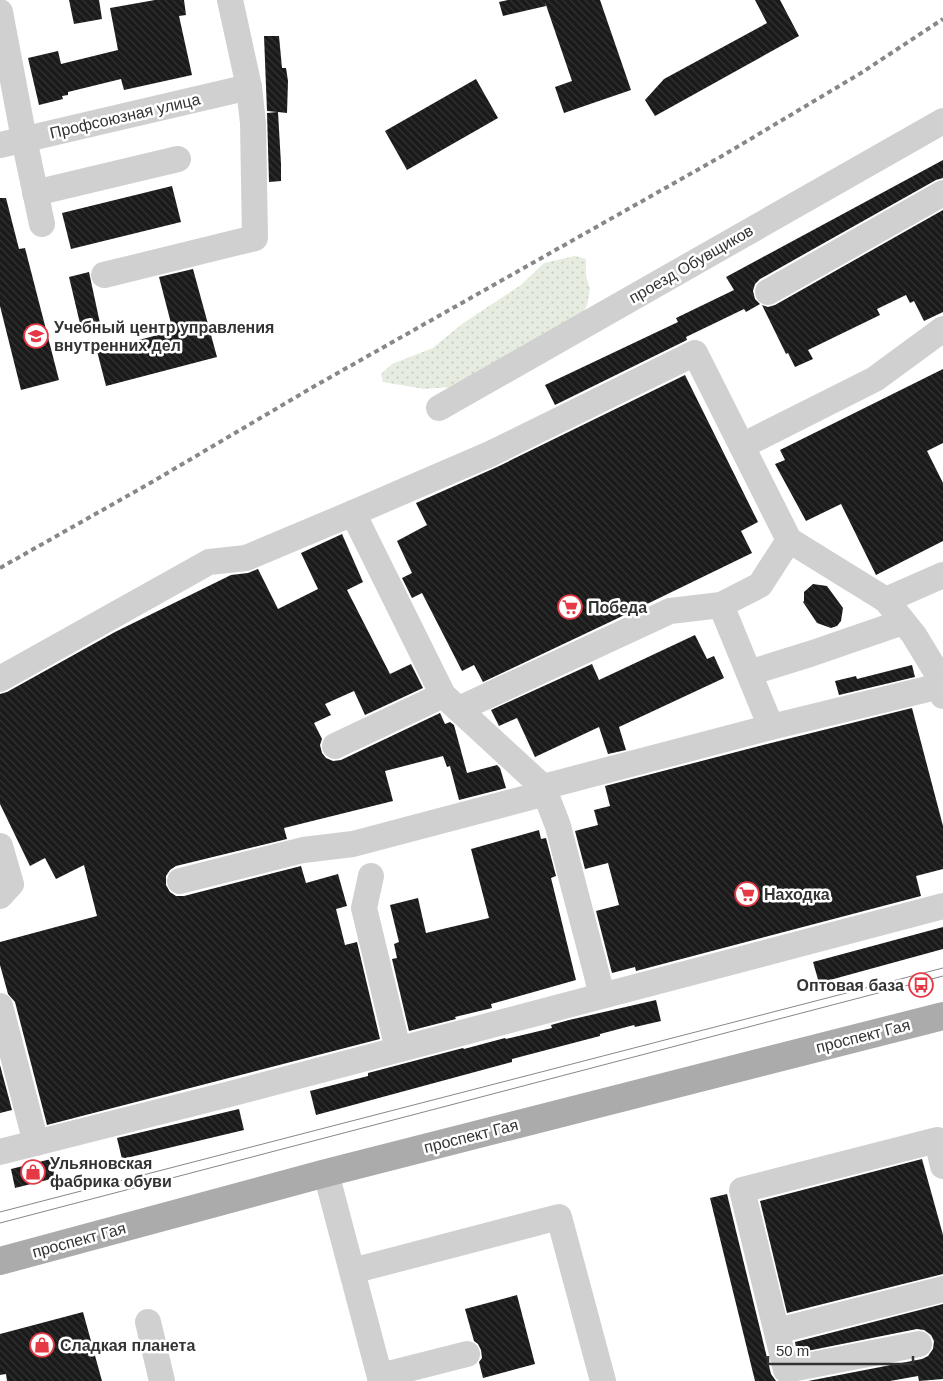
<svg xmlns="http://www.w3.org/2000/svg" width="943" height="1381" font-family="Arial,sans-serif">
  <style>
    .grass { fill: url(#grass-dots) }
    .building { fill: url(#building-back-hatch) }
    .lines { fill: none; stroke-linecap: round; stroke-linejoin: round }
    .minor { stroke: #d0d0d0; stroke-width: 26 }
    .major { stroke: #ababab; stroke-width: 28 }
    .tram { stroke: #888; stroke-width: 1 }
    .rail { stroke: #888; stroke-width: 4; stroke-dasharray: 5 4; stroke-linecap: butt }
    .labels { text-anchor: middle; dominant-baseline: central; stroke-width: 5; stroke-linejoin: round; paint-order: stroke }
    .street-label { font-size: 16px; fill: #333; stroke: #fff }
    .poi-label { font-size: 16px; font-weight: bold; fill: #333; stroke: #fff; text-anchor: start }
  </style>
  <defs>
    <pattern id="grass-dots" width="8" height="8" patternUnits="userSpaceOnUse" patternTransform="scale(1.25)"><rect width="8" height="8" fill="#e6ecdf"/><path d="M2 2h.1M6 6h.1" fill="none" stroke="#c6cbc0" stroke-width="1.8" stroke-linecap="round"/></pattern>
    <pattern id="building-back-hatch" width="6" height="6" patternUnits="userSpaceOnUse" patternTransform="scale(1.25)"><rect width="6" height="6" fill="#1a1a1a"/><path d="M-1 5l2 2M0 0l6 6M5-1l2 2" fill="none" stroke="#333"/></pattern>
  </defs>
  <rect width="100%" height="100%" fill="#fff"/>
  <polygon class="grass" points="575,256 586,259 586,276 590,289 587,305 580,319 464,386 424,389 383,382 381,374 392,364 433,348 462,324 521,285 544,263"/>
  <g class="building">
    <polygon points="69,0 99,0 102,19 74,24"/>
    <polygon points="155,0 184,0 186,15 179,16 192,75 124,90 121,79 68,92 68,95 62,96 63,99 39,105 28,58 58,51 61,64 118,50 110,8"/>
    <polygon points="508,0 600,0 631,90 564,113 555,87 572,81 545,2 546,6 503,16 499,2"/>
    <polygon points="755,0 780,0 799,36 655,116 645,100 664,79 767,23"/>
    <polygon points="264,36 279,36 282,68 286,68 288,81 287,113 278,112 281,164 281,181 269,182 267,113 277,112 267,111"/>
    <polygon points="476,79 498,118 407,170 385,131"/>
    <polygon points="943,160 943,178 936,180 760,279 755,284 753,291 755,299 760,304 746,312 744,309 686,337 687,340 555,405 545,385 678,322 676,318 734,290 726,277"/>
    <polygon points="172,186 181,222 71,249 62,213"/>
    <polygon points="0,198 6,198 19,249 25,248 59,380 21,390 0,306"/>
    <polygon points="943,210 943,312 924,321 914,301 910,303 906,295 877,309 880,315 808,350 813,359 795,367 788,353 786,354 762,305 768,307 775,305"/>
    <polygon points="193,269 217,357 106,386 97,351 173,331 159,277"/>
    <polygon points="89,272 101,328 82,332 69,277"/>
    <polygon points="943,369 943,443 927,451 943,483 943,541 876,575 841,504 806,521 775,464 785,460 780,450"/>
    <polygon points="685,375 758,522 741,531 752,553 612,621 483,682 474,665 462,671 422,593 412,598 402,578 412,573 397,541 427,525 416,503 497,467"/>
    <polygon points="342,534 363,582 347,590 390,674 411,664 423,688 365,715 354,691 325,704 331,715 314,723 322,739 320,745 322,753 326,758 333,761 341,760 440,713 445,724 450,722 454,725 467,773 497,765 500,768 506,788 459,800 450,766 447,767 443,756 385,771 393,801 284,828 287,839 176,866 170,870 166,876 166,885 170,892 176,896 184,896 301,866 306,883 338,874 347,906 336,909 345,945 357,942 380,1039 47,1125 15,1002 8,994 0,965 0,942 97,916 84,865 56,879 45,858 30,866 0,804 0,694 7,692 115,632 231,575 248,573 258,569 278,609 318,589 301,553"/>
    <polygon points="813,584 827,586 843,608 841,621 837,626 831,628 817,623 803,602 804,601 804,592"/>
    <polygon points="695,635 707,659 714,656 724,678 619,727 626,750 608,754 599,727 535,757 517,718 499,726 491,710 592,664 599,680"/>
    <polygon points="912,665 915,677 839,695 835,681 856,676 857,679"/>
    <polygon points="912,708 943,826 943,869 916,876 921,896 636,971 635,967 612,973 596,911 619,905 608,863 585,869 575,831 598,825 594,810 610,806 605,786 775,742"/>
    <polygon points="539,830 541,839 546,838 556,876 551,878 552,882 576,980 491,1004 492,1008 455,1017 456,1019 409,1031 392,959 397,958 394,944 399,942 390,905 418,898 426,933 489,918 471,849"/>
    <polygon points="943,927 943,949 819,983 813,962"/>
    <polygon points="656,1000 661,1021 635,1027 634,1025 600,1034 600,1036 512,1059 512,1062 316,1115 310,1091 368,1076 368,1073 463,1048 464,1049 505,1038 506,1039 552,1028 551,1025 569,1020"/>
    <polygon points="0,1065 12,1110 0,1113"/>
    <polygon points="239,1109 244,1130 122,1159 117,1138"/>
    <polygon points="51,1159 55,1178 15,1188 11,1169"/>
    <polygon points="922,1159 943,1235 943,1274 787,1313 760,1201"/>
    <polygon points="727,1194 771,1374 776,1381 755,1381 710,1198"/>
    <polygon points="517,1295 535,1364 483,1378 479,1362 482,1358 481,1350 478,1344 474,1341 465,1309"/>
    <polygon points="943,1304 943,1379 919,1381 918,1376 890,1381 808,1381 922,1359 928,1356 933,1349 934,1341 931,1335 924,1330 917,1329 797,1353 795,1342"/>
    <polygon points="83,1312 102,1381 7,1381 6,1374 0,1375 0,1334"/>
  </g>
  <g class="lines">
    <g class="minor">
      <polyline points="0,12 24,139 42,224"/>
      <polyline points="0,145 249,87"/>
      <polyline points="35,193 178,159"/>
      <polyline points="104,275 255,238 253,123 249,87 230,0"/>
      <polyline points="768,292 943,193"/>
      <polyline points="439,408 943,121"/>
      <polyline points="742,446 875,379 943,329"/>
      <polyline points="353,513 443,695 543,787 558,826 602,995"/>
      <polyline points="886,600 943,575"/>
      <polyline points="749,673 810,654 903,622"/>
      <polyline points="0,679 209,562 246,558 353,513 490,454 695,353 789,540 886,600 914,635 937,673 943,696"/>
      <polyline points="459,709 670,611 721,605"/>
      <polyline points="771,727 721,605 760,585 789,540"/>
      <polyline points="335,746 443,695"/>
      <polyline points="543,787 771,727 940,686"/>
      <polyline points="0,846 11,884 0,896"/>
      <polyline points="371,876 364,908 398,1049"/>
      <polyline points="180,881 303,850 353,844 546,793"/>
      <polyline points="0,1006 36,1143"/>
      <polyline points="0,1152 226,1095 943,906"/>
      <polyline points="326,1173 381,1381"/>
      <polyline points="352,1271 559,1217 603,1381"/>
      <polyline points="148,1322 162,1381"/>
      <polyline points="777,1331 943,1289"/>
      <polyline points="919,1344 786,1370 742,1190 937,1140 943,1166"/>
      <polyline points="380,1376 467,1354"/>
    </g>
    <polyline class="major" points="0,1261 326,1173 943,1016"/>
    <g class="tram">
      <polyline points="0,1212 943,968"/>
      <polyline points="0,1223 943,976"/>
    </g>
    <polyline class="rail" points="0,568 152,482 313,387 722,156 861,73 943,19"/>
  </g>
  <defs>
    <g id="university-ring" transform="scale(1.25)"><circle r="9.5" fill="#fff" stroke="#e63946" stroke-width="1.5"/><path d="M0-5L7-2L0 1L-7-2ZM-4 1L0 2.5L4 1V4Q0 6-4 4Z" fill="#e63946"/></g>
    <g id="supermarket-ring" transform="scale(1.25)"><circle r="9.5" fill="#fff" stroke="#e63946" stroke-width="1.5"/><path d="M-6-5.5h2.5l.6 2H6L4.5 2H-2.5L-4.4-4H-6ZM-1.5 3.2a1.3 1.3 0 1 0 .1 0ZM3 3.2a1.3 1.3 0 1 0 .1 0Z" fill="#e63946"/></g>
    <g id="bus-ring" transform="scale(1.25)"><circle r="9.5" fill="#fff" stroke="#e63946" stroke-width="1.5"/><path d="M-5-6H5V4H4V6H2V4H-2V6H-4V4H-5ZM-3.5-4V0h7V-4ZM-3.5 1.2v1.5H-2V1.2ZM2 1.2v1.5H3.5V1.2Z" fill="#e63946"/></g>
    <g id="shop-ring" transform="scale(1.25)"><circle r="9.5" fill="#fff" stroke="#e63946" stroke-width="1.5"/><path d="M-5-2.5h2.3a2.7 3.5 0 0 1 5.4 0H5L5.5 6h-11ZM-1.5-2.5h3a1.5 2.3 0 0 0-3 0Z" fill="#e63946"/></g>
  </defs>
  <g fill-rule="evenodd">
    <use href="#university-ring" x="36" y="336"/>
    <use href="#supermarket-ring" x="570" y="607"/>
    <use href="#supermarket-ring" x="747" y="894"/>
    <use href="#bus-ring" x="921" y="985"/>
    <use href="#shop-ring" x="33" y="1172"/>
    <use href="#shop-ring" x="42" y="1345"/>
  </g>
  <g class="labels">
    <g class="street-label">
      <text transform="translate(125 116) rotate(-13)">Профсоюзная улица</text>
      <text transform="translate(691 264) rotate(-30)">проезд Обувщиков</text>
      <text transform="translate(863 1036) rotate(-14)">проспект Гая</text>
      <text transform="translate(471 1136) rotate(-14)">проспект Гая</text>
      <text transform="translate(79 1240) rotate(-15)">проспект Гая</text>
    </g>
    <g class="poi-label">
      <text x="54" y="327">Учебный центр управления<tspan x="54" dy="18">внутренних дел</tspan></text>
      <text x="588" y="607">Победа</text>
      <text x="764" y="894">Находка</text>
      <text x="904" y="985" text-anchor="end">Оптовая база</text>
      <text x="50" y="1163">Ульяновская<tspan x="50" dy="18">фабрика обуви</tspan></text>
      <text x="60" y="1345">Сладкая планета</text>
    </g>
  </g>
  <path d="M768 1356v8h145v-8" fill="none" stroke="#333333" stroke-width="2.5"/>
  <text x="776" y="1356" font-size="15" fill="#333333" stroke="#ffffff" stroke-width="4" paint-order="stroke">50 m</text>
</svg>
